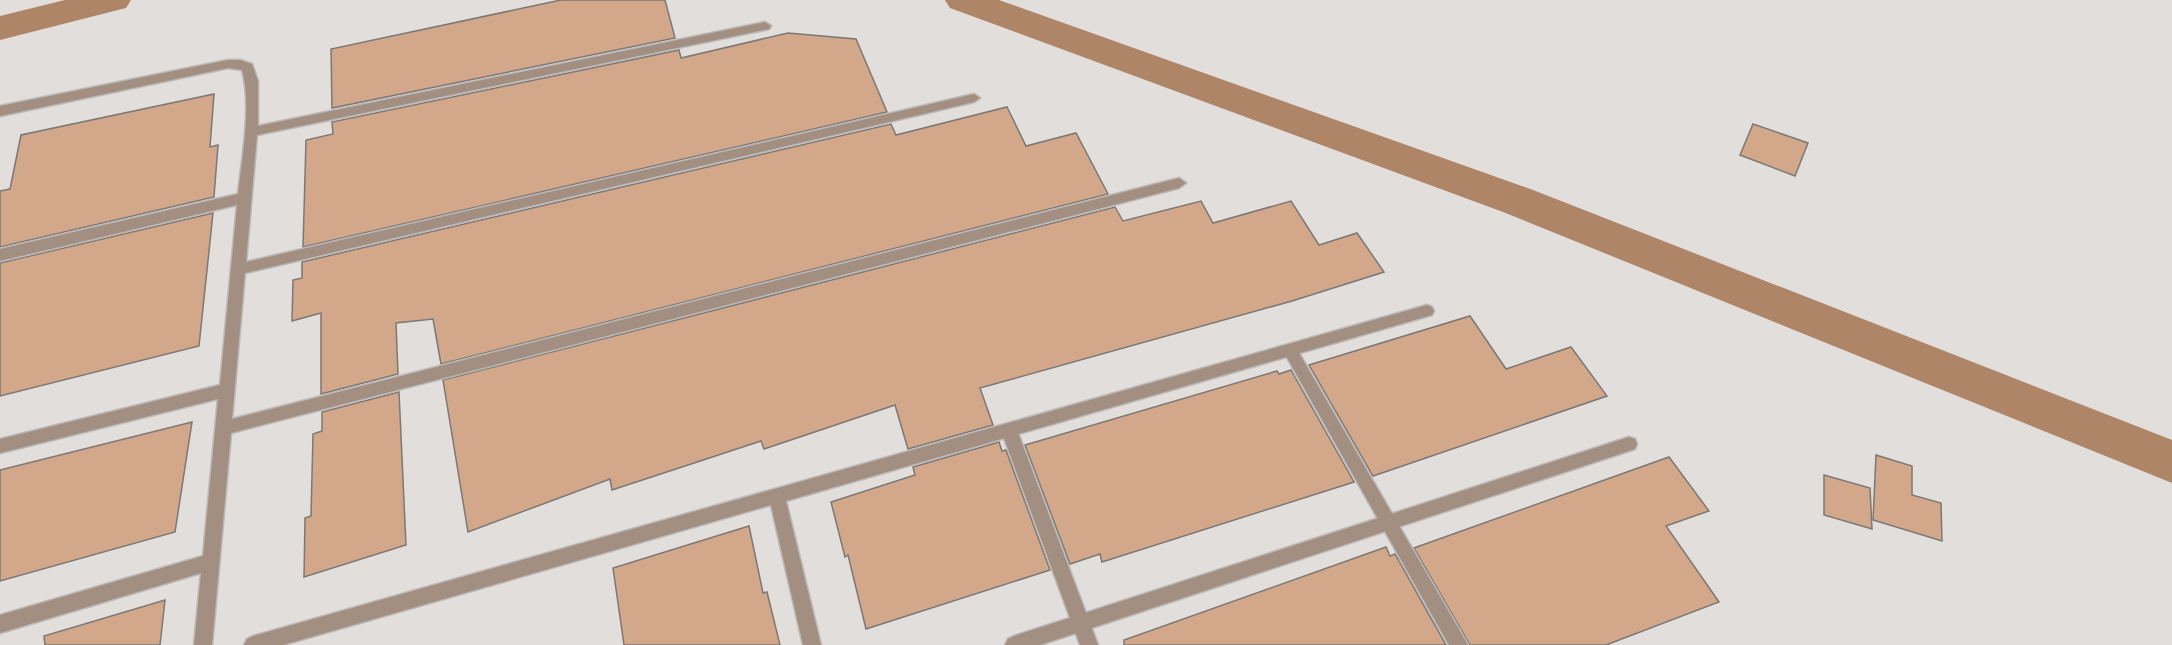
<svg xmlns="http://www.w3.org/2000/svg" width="2172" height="645" font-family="'Noto Serif',serif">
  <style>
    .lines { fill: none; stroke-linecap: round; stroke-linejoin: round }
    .canal { fill: #af8568; fill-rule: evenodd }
    .building { fill: #d3a789; stroke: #7b7876; stroke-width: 1.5 }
    .lane-casing { stroke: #bcb9b7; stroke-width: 3 }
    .street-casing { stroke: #bcb9b7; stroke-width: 3 }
    .lane { fill: #a28f82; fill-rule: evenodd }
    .street { fill: #a28f82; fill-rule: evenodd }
  </style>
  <rect width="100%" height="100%" fill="#e1dedc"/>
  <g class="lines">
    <g class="canal">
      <polygon points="65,0 131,0 126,8 0,40 0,16"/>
      <polygon points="945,0 999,0 1533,190 2172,440 2172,483 1503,212 950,8"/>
    </g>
  </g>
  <g class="building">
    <polygon points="561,0 665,0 675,38 332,108 331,49"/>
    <polygon points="788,33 856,39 887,112 303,247 306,140 333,134 332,122 679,50 681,58"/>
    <polygon points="214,94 210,147 218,145 214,197 0,247 0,191 10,189 21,135"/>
    <polygon points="1007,107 1026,146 1076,133 1108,194 441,364 433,319 396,323 398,374 321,394 321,313 292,321 293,280 302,278 302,262 891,124 896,135"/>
    <polygon points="1753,124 1808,143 1795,176 1740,155"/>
    <polygon points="1201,201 1213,223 1291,201 1319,245 1357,233 1384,272 1292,301 980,388 993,425 908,449 895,405 764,449 761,441 612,490 610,479 468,532 443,380 1115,207 1123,221"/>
    <polygon points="213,213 199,346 0,396 0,263"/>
    <polygon points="1470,316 1506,369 1571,347 1607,396 1373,476 1309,365"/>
    <polygon points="1291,370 1354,482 1102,562 1100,554 1070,564 1025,445 1277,371 1279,374"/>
    <polygon points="399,392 406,545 304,577 305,518 311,516 313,434 322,431 322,412"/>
    <polygon points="192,422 175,532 0,581 0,470"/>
    <polygon points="999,442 1002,451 1006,450 1050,570 866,629 848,555 845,557 831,502 915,475 913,467"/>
    <polygon points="1876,455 1912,466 1912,495 1941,503 1942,541 1873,520"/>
    <polygon points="1669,457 1709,511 1666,526 1719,602 1606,645 1470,645 1414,548"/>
    <polygon points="1824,475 1870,488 1872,529 1824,515"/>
    <polygon points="749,526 763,593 767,592 780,645 624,645 613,568"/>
    <polygon points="1386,547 1390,556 1395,554 1446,645 1124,645 1124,640"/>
    <polygon points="165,600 160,645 45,645 44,636"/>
  </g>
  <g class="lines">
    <g class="lane-casing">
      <g id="lane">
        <polygon points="1290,344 1295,346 1468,645 1449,645 1285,354 1282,350 1285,346"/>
        <polygon points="1009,423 1015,425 1017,430 1098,645 1080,645 1001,430 1003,425"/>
      </g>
    </g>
    <g class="street-casing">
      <g id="street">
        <path d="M 765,22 L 771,26 L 769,29 L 257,135 L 246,262 L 974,94 L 980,98 L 974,102 L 245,273 L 232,419 L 1179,178 L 1186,183 L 1179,188 L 231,433 L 212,645 L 194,645 L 201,573 L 0,633 L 0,615 L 203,556 L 218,399 L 0,453 L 0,439 L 220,385 L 237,205 L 0,261 L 0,249 L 238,194 C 242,157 252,105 242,70 L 228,68 L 0,116 L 0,106 L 228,60 L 240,60 L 252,64 L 258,81 L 258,126 Z"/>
        <polygon points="1427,305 1432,307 1434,311 1432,315 786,501 821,645 803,645 771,505 283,645 244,645 247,639 253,636"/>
        <polygon points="1629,437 1635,439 1637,444 1635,449 1629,451 1040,645 1005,645 1008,639 1014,636"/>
      </g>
    </g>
    <use href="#lane" class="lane"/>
    <use href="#street" class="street"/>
  </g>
</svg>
